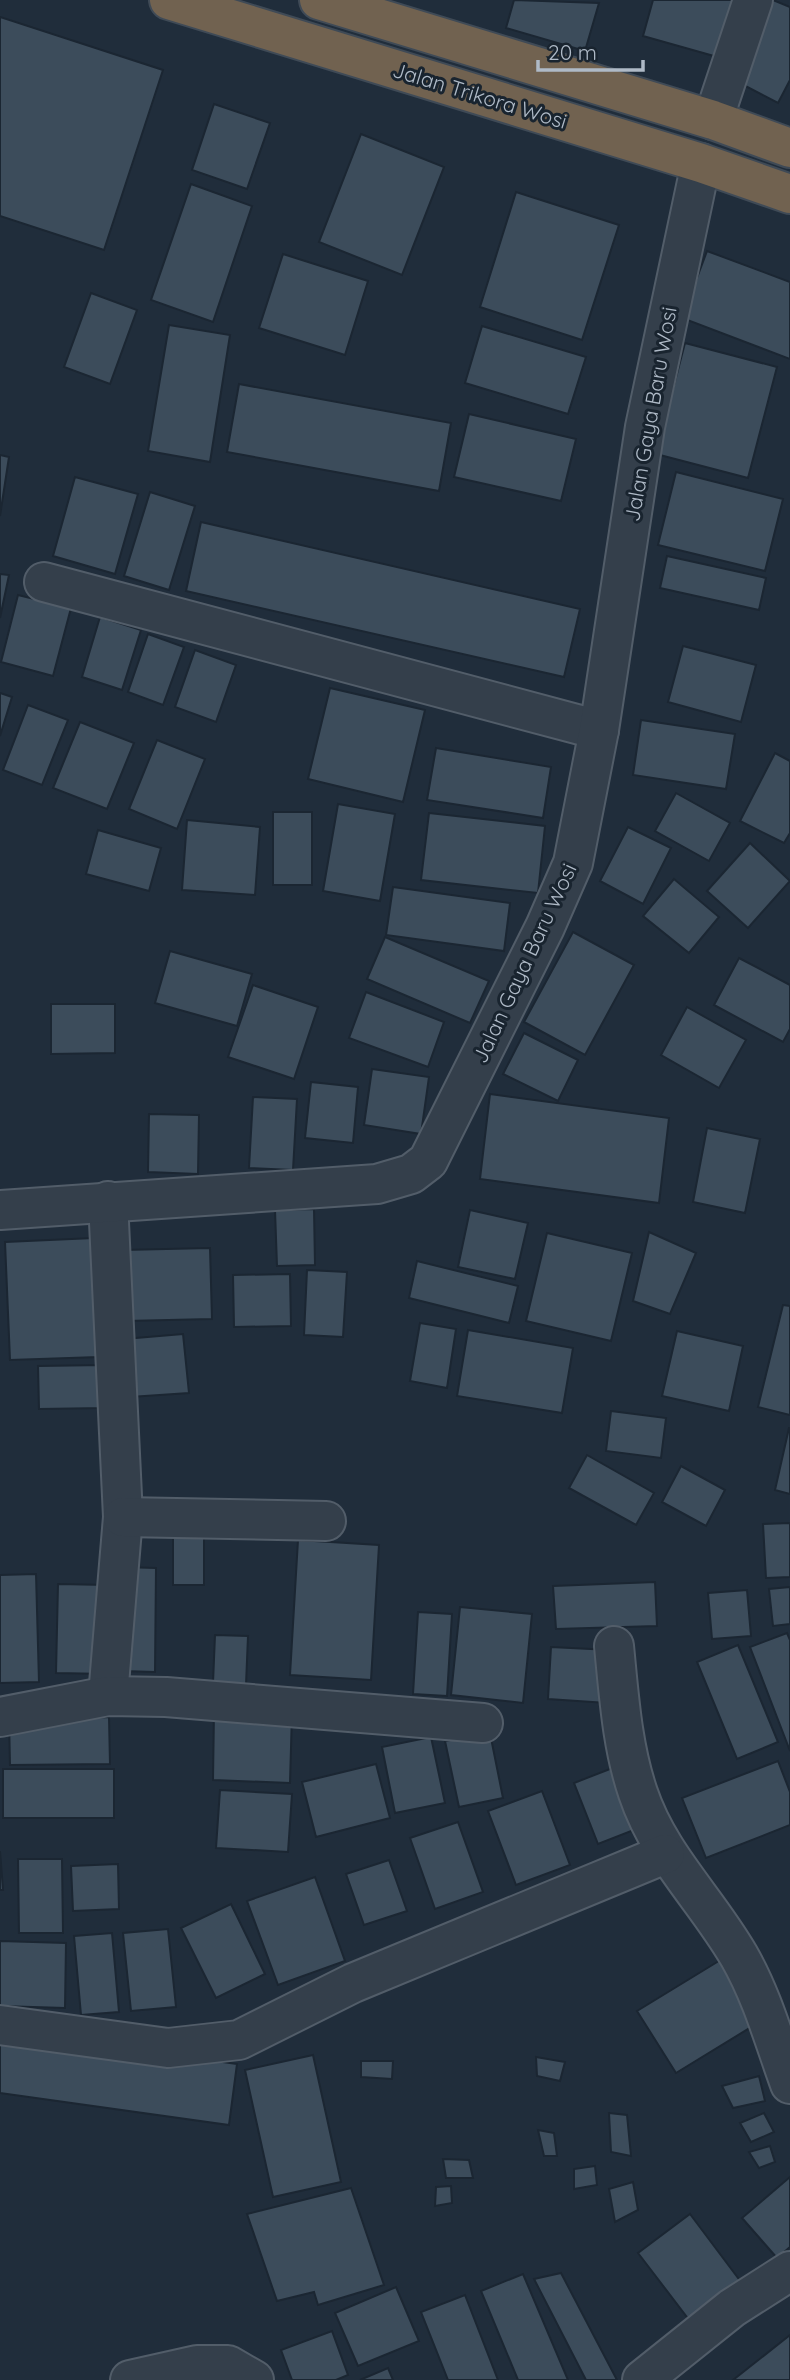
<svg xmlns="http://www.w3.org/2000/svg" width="790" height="2380" font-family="Quicksand,sans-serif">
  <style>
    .building { fill: #3c4c5b; stroke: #1b2632; stroke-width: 2 }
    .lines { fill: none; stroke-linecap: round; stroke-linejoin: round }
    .minor-casing { stroke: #525d69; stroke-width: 42 }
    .highway-casing { stroke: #3f4a56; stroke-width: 42 }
    .minor { stroke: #343f4b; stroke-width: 38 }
    .highway { stroke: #716250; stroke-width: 38 }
    .labels { text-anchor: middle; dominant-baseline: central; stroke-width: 6; stroke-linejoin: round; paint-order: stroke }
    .street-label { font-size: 21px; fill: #afbac7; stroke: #19242f }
  </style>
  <rect width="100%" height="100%" fill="#202d3b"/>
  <g class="building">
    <polygon points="514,0 599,3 585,51 506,28"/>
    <polygon points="653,0 737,0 721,58 643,36"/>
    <polygon points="773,0 790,7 790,80 778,103 732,79"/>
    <polygon points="0,17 163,70 104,250 0,216"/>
    <polygon points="214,104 270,123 247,189 192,170"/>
    <polygon points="361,134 444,167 402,275 319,242"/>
    <polygon points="191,184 252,206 213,322 151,300"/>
    <polygon points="516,192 619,225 582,340 480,307"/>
    <polygon points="707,251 790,282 790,359 682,318"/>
    <polygon points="283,254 368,281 345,355 259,328"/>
    <polygon points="91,293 137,310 110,384 64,367"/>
    <polygon points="169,325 230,335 210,462 148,451"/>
    <polygon points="482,326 586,357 568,414 465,383"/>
    <polygon points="685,343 777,367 748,478 656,454"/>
    <polygon points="239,384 451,423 439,491 227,452"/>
    <polygon points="469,414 576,439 561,501 454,477"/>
    <polygon points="0,455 9,457 0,516"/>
    <polygon points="676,472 783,499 765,571 658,545"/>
    <polygon points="75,477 138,494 115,574 53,556"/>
    <polygon points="150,492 195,506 169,590 124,576"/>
    <polygon points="201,522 580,609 564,677 186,591"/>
    <polygon points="667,556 766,578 759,610 660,588"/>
    <polygon points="0,574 9,575 0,618"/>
    <polygon points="18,595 71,608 53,676 1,662"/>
    <polygon points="100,617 141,630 122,690 82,677"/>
    <polygon points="148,634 184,647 163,705 128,692"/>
    <polygon points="683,646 756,665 741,722 668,702"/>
    <polygon points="195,650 236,665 216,722 175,707"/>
    <polygon points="330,688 425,710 403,802 308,779"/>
    <polygon points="0,693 12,697 0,736"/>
    <polygon points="28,705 68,720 42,785 3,770"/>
    <polygon points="641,720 735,734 726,789 633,775"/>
    <polygon points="80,722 134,743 107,809 53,788"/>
    <polygon points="157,740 205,759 177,829 129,809"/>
    <polygon points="436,748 551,767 543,818 427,800"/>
    <polygon points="775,753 790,761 790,833 784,843 740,821"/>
    <polygon points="676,793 730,823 709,861 655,831"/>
    <polygon points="338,804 395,814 380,901 323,891"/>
    <rect x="273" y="812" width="39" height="73"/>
    <polygon points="429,813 545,826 538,893 421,880"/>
    <polygon points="187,820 260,827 255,895 182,890"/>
    <polygon points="628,827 671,848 643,904 600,881"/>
    <polygon points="98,830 161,848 149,891 86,874"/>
    <polygon points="750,843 790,881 748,928 707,891"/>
    <polygon points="674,879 719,917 689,953 643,916"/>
    <polygon points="393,887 510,903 504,951 386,935"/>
    <polygon points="573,932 634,965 585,1055 524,1022"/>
    <polygon points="385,937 489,981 470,1023 367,979"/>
    <polygon points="170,951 252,974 237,1026 155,1003"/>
    <polygon points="739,958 790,985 790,1029 783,1042 714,1005"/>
    <polygon points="253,985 318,1007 294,1079 228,1057"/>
    <polygon points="366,992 444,1022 428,1067 349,1038"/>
    <polygon points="51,1004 115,1004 115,1053 51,1054"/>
    <polygon points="687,1007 746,1040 719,1088 661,1055"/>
    <polygon points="524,1033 578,1060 558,1101 503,1074"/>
    <polygon points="372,1069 429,1077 421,1134 364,1125"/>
    <polygon points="311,1082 358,1087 353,1143 305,1138"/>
    <polygon points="490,1094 669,1118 659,1203 480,1179"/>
    <polygon points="253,1097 297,1099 293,1170 249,1168"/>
    <polygon points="149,1114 199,1115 198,1174 148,1172"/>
    <polygon points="707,1128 760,1139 745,1213 693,1202"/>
    <polygon points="314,1209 315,1265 277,1266 275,1210"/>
    <polygon points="470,1210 528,1223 515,1279 458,1267"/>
    <polygon points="649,1232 696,1253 670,1314 633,1301"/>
    <polygon points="547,1233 632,1253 611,1341 526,1321"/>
    <polygon points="94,1238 99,1357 10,1360 5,1242"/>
    <polygon points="210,1248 212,1319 125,1321 123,1250"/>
    <polygon points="417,1261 518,1286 509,1323 409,1298"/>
    <polygon points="307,1270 347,1272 343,1337 304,1335"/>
    <polygon points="290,1274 291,1326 234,1327 233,1275"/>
    <polygon points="783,1305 790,1306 790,1415 758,1407"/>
    <polygon points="420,1323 456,1329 447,1388 410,1381"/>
    <polygon points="468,1330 573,1348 562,1413 457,1396"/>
    <polygon points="677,1331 743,1346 729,1411 662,1396"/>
    <polygon points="183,1334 189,1393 130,1397 124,1339"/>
    <polygon points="104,1365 105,1408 39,1409 38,1366"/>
    <polygon points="611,1411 666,1418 661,1458 606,1451"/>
    <polygon points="789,1428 790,1428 790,1494 775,1490"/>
    <polygon points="587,1455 654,1493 636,1525 569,1488"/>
    <polygon points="681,1466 725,1490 706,1526 662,1502"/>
    <polygon points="790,1523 790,1577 766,1578 763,1524"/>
    <polygon points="173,1535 204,1536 204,1585 173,1585"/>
    <polygon points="298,1540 379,1545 371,1680 290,1675"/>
    <polygon points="123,1567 156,1568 155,1672 122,1671"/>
    <polygon points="36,1574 39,1682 0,1683 0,1575"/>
    <polygon points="655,1582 657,1626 556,1629 553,1586"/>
    <polygon points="58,1584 108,1585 107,1674 56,1673"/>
    <polygon points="790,1587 790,1624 773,1626 769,1589"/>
    <polygon points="747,1590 751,1636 712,1639 708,1593"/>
    <polygon points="460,1607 532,1614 523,1703 451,1695"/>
    <polygon points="418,1612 452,1614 447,1696 413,1694"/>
    <polygon points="787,1633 790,1640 790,1751 750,1647"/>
    <polygon points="215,1635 248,1636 246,1685 213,1683"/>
    <polygon points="738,1645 778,1742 737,1759 697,1662"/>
    <polygon points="551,1647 610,1650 607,1703 548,1699"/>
    <polygon points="214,1710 292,1713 290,1783 213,1780"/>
    <polygon points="109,1717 110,1764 10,1765 9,1718"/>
    <polygon points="490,1733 503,1798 459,1807 445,1741"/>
    <polygon points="431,1737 445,1803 395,1813 382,1747"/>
    <polygon points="778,1761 790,1792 790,1825 706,1858 682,1798"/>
    <polygon points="376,1764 390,1818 316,1837 302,1782"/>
    <polygon points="615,1767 639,1828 598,1844 574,1783"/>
    <rect x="3" y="1769" width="111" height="49"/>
    <polygon points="220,1790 292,1794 288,1852 216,1848"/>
    <polygon points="542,1791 570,1865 516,1885 488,1811"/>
    <polygon points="458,1822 483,1892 435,1909 410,1838"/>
    <polygon points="0,1851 3,1890 0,1890"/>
    <polygon points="18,1859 62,1859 63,1933 19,1933"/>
    <polygon points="389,1860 407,1911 364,1925 346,1874"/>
    <polygon points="118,1864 119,1909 73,1911 71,1866"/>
    <polygon points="315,1877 345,1961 278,1985 247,1901"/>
    <polygon points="231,1904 265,1974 216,1998 181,1928"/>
    <polygon points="168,1929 176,2007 131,2011 123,1933"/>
    <polygon points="112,1933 119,2012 81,2015 74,1936"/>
    <polygon points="0,1941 66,1943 65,2008 0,2006"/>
    <polygon points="727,1956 766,2018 676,2073 637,2011"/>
    <polygon points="0,2031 237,2064 229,2125 0,2093"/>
    <polygon points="313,2055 341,2182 273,2197 245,2070"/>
    <polygon points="536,2057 565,2062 560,2081 537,2076"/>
    <polygon points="361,2061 393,2061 392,2079 361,2077"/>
    <polygon points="759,2076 765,2101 733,2108 722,2086"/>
    <polygon points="609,2113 627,2115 631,2156 611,2152"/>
    <polygon points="764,2113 774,2132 751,2142 740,2123"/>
    <polygon points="538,2130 554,2133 557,2156 544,2156"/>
    <polygon points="770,2146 775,2162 759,2168 749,2152"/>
    <polygon points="443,2159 469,2160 473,2178 446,2178"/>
    <polygon points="595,2166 597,2185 574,2189 574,2169"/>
    <polygon points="790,2177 790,2247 777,2258 742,2218"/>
    <polygon points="633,2182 638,2210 615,2222 609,2189"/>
    <polygon points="451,2186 452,2203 435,2206 436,2187"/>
    <polygon points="351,2188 384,2285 318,2305 314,2292 277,2301 247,2214"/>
    <polygon points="690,2214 744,2286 693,2325 638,2253"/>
    <polygon points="561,2273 617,2380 586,2380 534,2279"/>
    <polygon points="523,2274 568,2380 518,2380 481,2291"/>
    <polygon points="396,2287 419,2341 358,2366 335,2313"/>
    <polygon points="465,2295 498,2380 448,2380 421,2312"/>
    <polygon points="332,2331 348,2375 336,2380 292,2380 281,2350"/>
    <polygon points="790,2335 790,2380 733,2380"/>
    <polygon points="388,2368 393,2380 360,2380"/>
  </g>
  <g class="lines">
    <g class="minor-casing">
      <g id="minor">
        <polyline points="713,120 753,0"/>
        <polyline points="44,582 599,730"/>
        <polyline points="108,1201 123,1517 108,1696"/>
        <polyline points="0,1210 377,1184 411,1174 428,1161 545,927 573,863 599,730 645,427 701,163"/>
        <polyline points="123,1517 326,1521"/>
        <path d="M 614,1646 C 619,1696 622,1746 638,1793 C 659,1856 706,1899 739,1956 C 762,1996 774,2040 790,2084"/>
        <polyline points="0,1717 108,1696 166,1697 483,1723"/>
        <polyline points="0,2025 168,2048 239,2040 353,1983 665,1854"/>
        <polyline points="130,2380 197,2365 228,2365 254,2380"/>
        <polyline points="642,2380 732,2308 790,2271"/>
      </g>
    </g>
    <g class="highway-casing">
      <g id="highway">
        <polyline points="169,0 701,163 790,194"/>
        <polyline points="319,0 713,120 790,148"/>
      </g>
    </g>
    <use href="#minor" class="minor"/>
    <use href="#highway" class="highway"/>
  </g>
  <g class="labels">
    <g class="street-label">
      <text transform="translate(480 95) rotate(17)">Jalan Trikora Wosi</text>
      <text transform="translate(650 414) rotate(-80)">Jalan Gaya Baru Wosi</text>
      <text transform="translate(524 963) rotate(-65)">Jalan Gaya Baru Wosi</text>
    </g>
  </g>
  <path d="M538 60v10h105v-10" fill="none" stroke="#afbac7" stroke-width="3.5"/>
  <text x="548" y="60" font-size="21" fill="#afbac7" stroke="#19242f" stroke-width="5" paint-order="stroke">20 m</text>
</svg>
